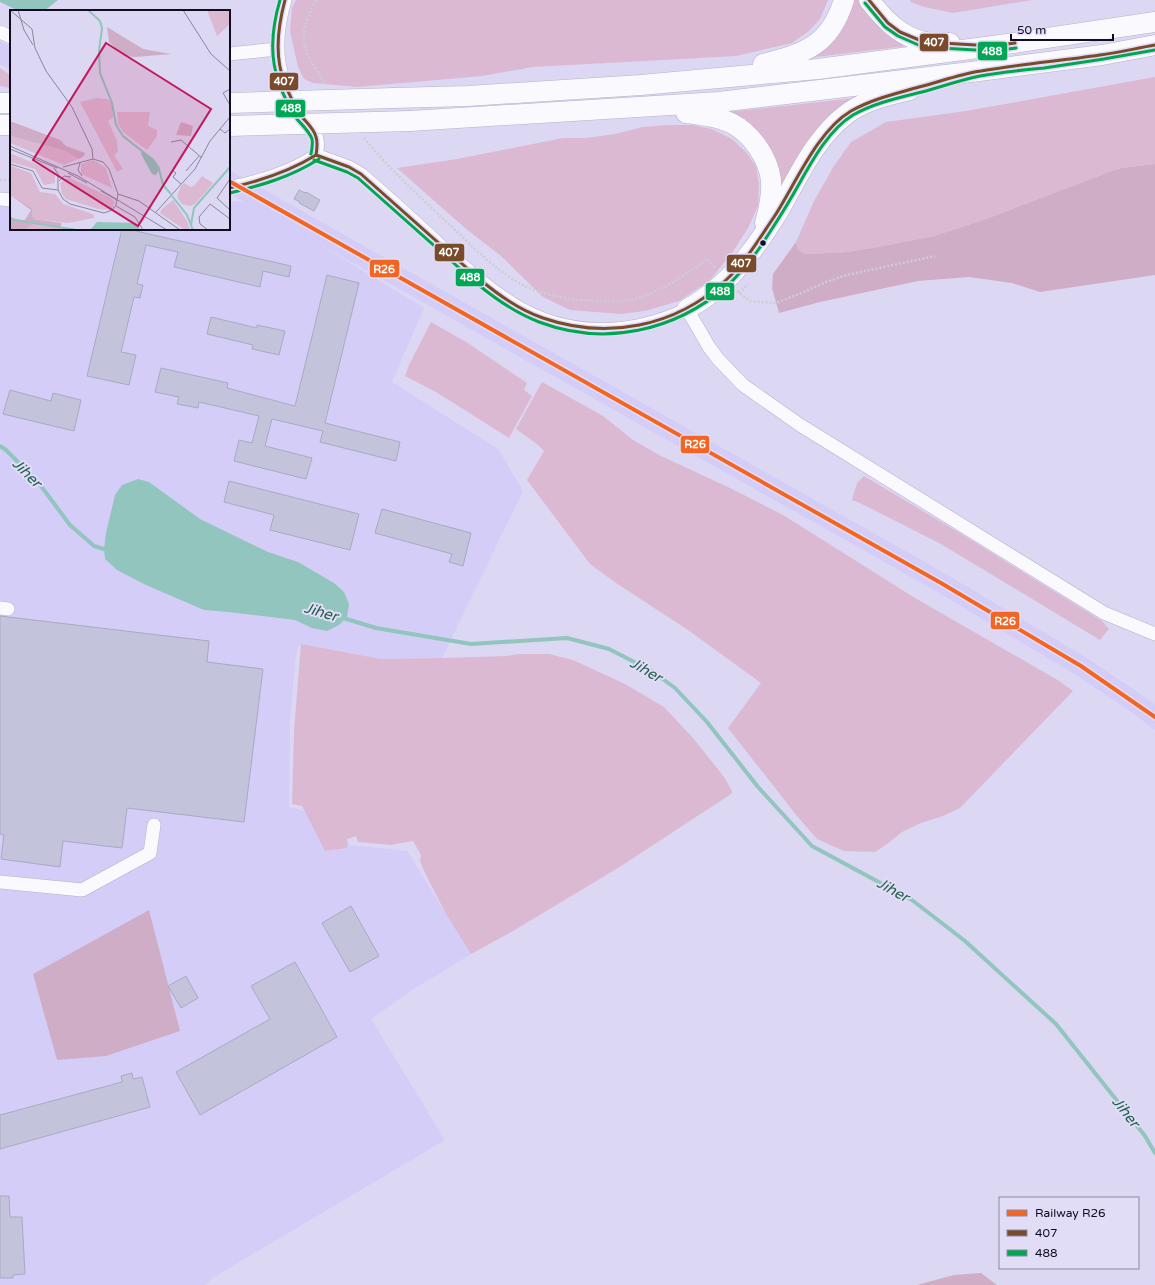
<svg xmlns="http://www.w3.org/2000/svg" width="1155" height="1285" font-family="'Varela Round',sans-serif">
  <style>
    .built { fill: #d4cdf8 }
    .green { fill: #dcb9d3 }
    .forest { fill: #d0adc7 }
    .water { fill: #92c5bd }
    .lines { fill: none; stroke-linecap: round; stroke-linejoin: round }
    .stream { stroke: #92c5bd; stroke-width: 4 }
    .building { fill: #c3c3db; stroke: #a9a9c1 }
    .minor-casing { stroke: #b6b1c9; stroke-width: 14 }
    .highway-casing { stroke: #b6b1c9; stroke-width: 21 }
    .path { stroke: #cecdd5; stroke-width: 2.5; stroke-dasharray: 2 2; stroke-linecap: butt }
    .minor { stroke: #faf9fd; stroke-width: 13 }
    .highway { stroke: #faf9fd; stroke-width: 20 }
    .highway-bridge-casing { stroke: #b6b1c9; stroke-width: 21; stroke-linecap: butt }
    .highway-bridge { stroke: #faf9fd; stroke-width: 20 }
    .bus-1-casing { stroke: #e1ddf7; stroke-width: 6 }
    .bus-2-casing { stroke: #e1ddf7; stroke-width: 6 }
    .bus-1 { stroke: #7a4b2a; stroke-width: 3 }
    .bus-2 { stroke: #00a651; stroke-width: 3 }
    .rail-1-casing { stroke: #e1ddf7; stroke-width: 7 }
    .rail-1 { stroke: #f26522; stroke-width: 4 }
    .bus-dot { fill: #110c21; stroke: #e1ddf7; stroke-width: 1.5 }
    .labels { text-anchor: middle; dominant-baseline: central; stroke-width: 4; stroke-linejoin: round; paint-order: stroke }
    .water-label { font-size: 15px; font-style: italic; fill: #235e4e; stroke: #e1ddf7 }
    .inset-river { fill: none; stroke: #92c5bd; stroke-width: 2 }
    .inset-road { fill: none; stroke: #8b869f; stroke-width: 1 }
    .view { fill: #c2185b; fill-opacity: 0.15; stroke: #c2185b; stroke-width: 2 }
    .inset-edge { fill: none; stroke: #110c21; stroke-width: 2 }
    .line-badge { stroke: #e1ddf7; stroke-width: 1.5 }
    .badge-label { font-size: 11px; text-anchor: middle; font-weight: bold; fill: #fff }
  </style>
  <rect width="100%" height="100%" fill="#dcd7f3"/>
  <g class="built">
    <polygon points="0,41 11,47 11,70 0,64"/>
    <polygon points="229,170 946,574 1087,658 1155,704 1155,730 1134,714 1076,675 936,591 314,241 424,308 392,382 498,449 523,491 442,658 381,659 301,644 300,646 298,646 295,662 290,723 289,807 305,811 325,851 347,848 348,845 407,851 471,954 409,992 371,1019 445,1140 214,1277 205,1285 0,1285 0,206 11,207 11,229 229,229 229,201 244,202 229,193"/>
  </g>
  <g class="green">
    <polygon points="296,0 828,0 820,19 809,31 792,43 736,56 533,67 482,76 357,87 313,83 304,79 298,67 290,31 292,8"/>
    <polygon points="850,0 863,0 915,45 807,58"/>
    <polygon points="910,0 1032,0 953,13 924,7 911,2"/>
    <polygon points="0,68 11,76 11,88 0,86"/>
    <polygon points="1155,77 1155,164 1121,168 1109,172 986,219 934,236 878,247 847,252 806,254 798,250 796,242 814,201 834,166 851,142 886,122 966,111"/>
    <polygon points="855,98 779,196 725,112 766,108"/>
    <polygon points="668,125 693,125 712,129 732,139 746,152 756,166 759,184 758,206 748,228 732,253 709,281 679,301 645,311 621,314 570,310 543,297 501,256 465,228 397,168 457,159 563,138 586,138 615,134 643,127"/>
    <polygon points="431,322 466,342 527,383 524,390 532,396 509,438 436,392 405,376 409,365"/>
    <polygon points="542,382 603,416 633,440 661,456 730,488 783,515 915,598 1056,679 1073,691 960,808 943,816 921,823 902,832 887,844 875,852 844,851 817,839 797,816 728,728 761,683 688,630 616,583 590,564 527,480 544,451 537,444 516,429"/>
    <polygon points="864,476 963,535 1102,621 1109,629 1100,640 941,544 858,502 852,500 857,483"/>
    <polygon points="301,644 381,659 442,658 506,656 520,654 549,654 573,660 625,684 664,707 693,738 724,777 732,791 731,794 618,868 513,931 471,954 446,914 426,875 420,861 421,855 413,841 391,845 358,842 356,836 347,839 348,845 347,848 325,851 302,806 292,804 294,731"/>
  </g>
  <g class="forest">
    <polygon points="1155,164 1155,275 1040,292 1012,283 969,277 918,281 820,302 779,313 772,288 773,274 796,242 798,250 806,254 847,252 878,247 934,236 986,219 1109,172 1121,168"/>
    <polygon points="149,910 180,1031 106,1056 57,1060 33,974"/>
    <polygon points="981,1273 997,1285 917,1285 954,1275"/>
  </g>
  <g class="water">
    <polygon points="0,0 58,0 44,11 19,11 0,2"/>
    <polygon points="138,479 149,482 200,519 268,552 298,562 334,583 344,592 349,604 347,617 339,625 327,631 312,628 295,620 228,612 204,610 146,585 117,570 105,559 104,549 106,533 115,495 122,485"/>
  </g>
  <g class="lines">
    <g class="stream">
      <polyline points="0,446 6,450 38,482 70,525 94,546 107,550"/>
      <polyline points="340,617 376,628 471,644 567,638 609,649 652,671 675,688 707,722 758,787 812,846 912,900 965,941 1056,1024 1145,1136 1155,1153"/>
    </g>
  </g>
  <g class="building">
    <polygon points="299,190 305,193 306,192 320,200 314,211 299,203 300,202 294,199"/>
    <polygon points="122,229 127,229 291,266 289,277 263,271 260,287 174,267 178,252 146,245 137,284 143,285 140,298 134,297 121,352 136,355 129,385 87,376"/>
    <polygon points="327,275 359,283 325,423 400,442 396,461 320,442 323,431 272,419 265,446 312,458 306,479 234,461 239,440 252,443 259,416 199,402 198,408 177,404 179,397 155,392 161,368 228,383 227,388 295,406"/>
    <polygon points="211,317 257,328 257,325 285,331 279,355 252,349 253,345 207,334"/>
    <polygon points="10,390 51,401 53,393 81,400 74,431 3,414"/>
    <polygon points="229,481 359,514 350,550 270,530 274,515 224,502"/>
    <polygon points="382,509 471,533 463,566 449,562 452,554 375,533"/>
    <polygon points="0,616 209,641 207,662 263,669 244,822 127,808 122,848 63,841 60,867 1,859 4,835 0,834"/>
    <polygon points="351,906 379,956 350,972 322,923"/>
    <polygon points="295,962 337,1037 200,1115 176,1072 270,1019 251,986"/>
    <polygon points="186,976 198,998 181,1008 168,986"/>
    <polygon points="132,1073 133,1079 142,1077 150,1107 0,1149 0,1115 122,1082 121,1076"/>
    <polygon points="0,1196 9,1196 10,1217 22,1217 25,1274 13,1275 13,1278 0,1278"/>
  </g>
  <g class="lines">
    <g class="minor-casing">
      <g id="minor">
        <path d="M 285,0 C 277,27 274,55 284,82 C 289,92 294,103 299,112 C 310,130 322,132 316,155"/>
        <polyline points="0,32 11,37"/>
        <polyline points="229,54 277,49"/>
        <path d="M 316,155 L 349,167 L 361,174 C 388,197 414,221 440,245 C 463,266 487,288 513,304 C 567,338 631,336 687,309 L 709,347 L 718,359 L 743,385 L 800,425 L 1104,613 L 1155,634"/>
        <path d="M 229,188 C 259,181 291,173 316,155"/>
        <polyline points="0,199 11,200"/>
        <polyline points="0,608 8,609"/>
        <polyline points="0,882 82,890 150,853 154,825"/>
      </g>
    </g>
    <g class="highway-casing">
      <g id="highway">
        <path d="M 869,0 C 884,19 900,37 925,42 C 933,43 941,43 950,43"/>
        <path d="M 763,64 C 806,53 830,45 844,0"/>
        <polyline points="394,98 468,96 641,85 818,69 993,46 1155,22"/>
        <polyline points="0,103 11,103"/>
        <path d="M 686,113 C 701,115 717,116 731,123 C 751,133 768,157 771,180 C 772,194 769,209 765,223"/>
        <polyline points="410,121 719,102 979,71 1102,55 1155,45"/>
        <polyline points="0,125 11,125"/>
        <path d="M 687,309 C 698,303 708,296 717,288 C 741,269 762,238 778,212 C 798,178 814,138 848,113 C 866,100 888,95 910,90"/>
      </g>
    </g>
    <g class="path">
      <path d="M 316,0 C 295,41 303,48 325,84"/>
      <path d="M 364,138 C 390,170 421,198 451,226 C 473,247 495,270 521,284 C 549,299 588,302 619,301 C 624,300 629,301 634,299 C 661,292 685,275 708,259 L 715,268"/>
      <polyline points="0,180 11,180"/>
      <polyline points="737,291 750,301 776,303 802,293 826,282 847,275 935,256"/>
      <polyline points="739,293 748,284"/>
    </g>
    <use href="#minor" class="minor"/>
    <use href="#highway" class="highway"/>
    <g class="highway-bridge-casing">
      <g id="highway-bridge">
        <polyline points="229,103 394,98"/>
        <polyline points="229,126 410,121"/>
      </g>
    </g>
    <use href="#highway-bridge" class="highway-bridge"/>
    <g class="bus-1-casing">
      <g id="bus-1">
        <path d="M 285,0 C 278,26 274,55 284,81 C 288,93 295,106 302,117 C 307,123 314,129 316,137 C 318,143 317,149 316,155"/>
        <polyline points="869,0 888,23 900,32 924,42 993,46 1015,43"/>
        <path d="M 316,155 L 349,167 L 361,174 L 478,278 C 497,294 519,310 543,318 C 607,340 675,327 725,281 C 745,263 759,239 774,217 C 795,185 817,131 851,111 C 872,99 895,94 919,87 C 939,82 960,74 981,71 C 1020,64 1060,61 1100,55 C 1118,53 1137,48 1155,45"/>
        <path d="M 229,188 C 260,181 289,172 316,155"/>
      </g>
    </g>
    <g class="bus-2-casing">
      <g id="bus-2">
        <path d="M 280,0 C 272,27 269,56 279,83 C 283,95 290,108 297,119 C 302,125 309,131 312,139 C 313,144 312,149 311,154"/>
        <polyline points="865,3 885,27 898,36 923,47 993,51 1016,48"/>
        <path d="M 314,160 L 347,172 L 358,178 L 475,282 C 494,298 515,313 539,322 C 605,347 675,331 727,286 C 740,274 751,260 761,246 C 771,230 782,214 791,198 C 807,171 825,132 853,115 C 874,103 898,98 922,92 C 941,87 960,80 980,76 C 1001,72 1023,70 1044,68 C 1081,63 1118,57 1155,50"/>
        <path d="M 230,193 C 262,185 291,177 319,159"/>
      </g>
    </g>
    <use href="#bus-1" class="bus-1"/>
    <use href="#bus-2" class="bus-2"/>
    <g class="rail-1-casing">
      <polyline id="rail-1" points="229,181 941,583 1081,666 1155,717"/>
    </g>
    <use href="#rail-1" class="rail-1"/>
  </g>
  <circle class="bus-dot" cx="763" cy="243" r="3.5"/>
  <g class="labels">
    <g class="water-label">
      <text transform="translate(27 473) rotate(45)">Jiher</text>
      <text transform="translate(321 612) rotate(16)">Jiher</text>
      <text transform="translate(646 670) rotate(30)">Jiher</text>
      <text transform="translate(893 890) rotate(29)">Jiher</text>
      <text transform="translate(1126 1112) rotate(52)">Jiher</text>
    </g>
  </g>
  <g transform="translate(10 10)">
    <rect width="220" height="220" fill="#dcd7f3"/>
    <path d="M 197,0 L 220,0 L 220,14 L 207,26 ZM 87,88 L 97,89 L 102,93 L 103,108 L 98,111 L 107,131 L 108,142 L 104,145 L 113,159 L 107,162 L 70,92 ZM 107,102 L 140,102 L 138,116 L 147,120 L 147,126 L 137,140 L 114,123 L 108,114 ZM 0,126 L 56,141 L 70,148 L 54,155 L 0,133 ZM 0,143 L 42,161 L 45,164 L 45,173 L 34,175 L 25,159 L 0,152 ZM 83,150 L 96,158 L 102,178 L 71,164 L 71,154 ZM 1,156 L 21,163 L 30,182 L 45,184 L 53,194 L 80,203 L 84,205 L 84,208 L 57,213 L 23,209 L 22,198 L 0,185 ZM 192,166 L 203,173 L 185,194 L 180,196 L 172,194 L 167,187 L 170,178 L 174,173 L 181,177 L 185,175 ZM 58,167 L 101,188 L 105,192 L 103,197 L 100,200 L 88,199 L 56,189 L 52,184 L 50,173 ZM 163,190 L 177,211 L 180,220 L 175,220 L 150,203 L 152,199 ZM 23,214 L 48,217 L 53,220 L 15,220 Z" fill="#dcb9d3"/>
    <path d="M 97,17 L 133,39 L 161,44 L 126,47 L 114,46 L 99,32 ZM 0,111 L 50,130 L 56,136 L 75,143 L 74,146 L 69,149 L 56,141 L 0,126 ZM 171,112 L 183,116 L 181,126 L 166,125 ZM 0,185 L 22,198 L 23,209 L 51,213 L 51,217 L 23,214 L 15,220 L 0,220 L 0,206 L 6,210 L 15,210 L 21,200 Z" fill="#d0adc7"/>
    <path d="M 132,140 L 144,149 L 150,158 L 146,165 L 142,164 L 131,144 ZM 87,212 L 126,213 L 130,220 L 80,220 Z" fill="#92c5bd"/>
    <path class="inset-river" d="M 78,0 L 90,11 L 92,18 L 89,41 L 90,63 L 102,93 L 106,115 L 113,126 L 132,141M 149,159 L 153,175 L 161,184M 162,186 L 177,205 L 183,220M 0,209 L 66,220M 181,215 L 184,198 L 220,157"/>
    <path class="inset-road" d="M 0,0 L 22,19 L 25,38 L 36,61 L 62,97 L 82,139 L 83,149 L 93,152 L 99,159 L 108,184 L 106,195 L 102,200 L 94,203 L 60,194 L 53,189 L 48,180 L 32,178 L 23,161 L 0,154M 8,0 L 14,20 L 23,35M 173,0 L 201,44 L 220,61M 220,79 L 213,83 L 220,95M 210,119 L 215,123 L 220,119M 161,132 L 171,130 L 192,148M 0,136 L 68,166 L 157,220M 0,139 L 47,158M 70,153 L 68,160 L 72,166M 53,157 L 83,149M 44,158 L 48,164 L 48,180M 162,160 L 166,163 L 163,167 L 171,174M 176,161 L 189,146M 58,163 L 77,173M 220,169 L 207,188 L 220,200M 49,171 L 54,166 L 61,167M 91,181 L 107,190M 108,184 L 129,191 L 170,220M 106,196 L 125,207 L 133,220M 146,202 L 185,159 L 200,131 L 220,107M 198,220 L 190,214 L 189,207 L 200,194 L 220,209"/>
    <path class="view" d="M 96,33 L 201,99 L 128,216 L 23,150 Z"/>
    <rect width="220" height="220" class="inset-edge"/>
  </g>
  <g class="line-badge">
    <rect x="919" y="33" width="30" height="19" rx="4" fill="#7a4b2a"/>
    <rect x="977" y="41" width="31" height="20" rx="4" fill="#00a651"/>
    <rect x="269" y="72" width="30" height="19" rx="4" fill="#7a4b2a"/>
    <rect x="275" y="99" width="31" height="19" rx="4" fill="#00a651"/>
    <rect x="434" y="243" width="31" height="19" rx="4" fill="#7a4b2a"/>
    <rect x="726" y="254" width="31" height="19" rx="4" fill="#7a4b2a"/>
    <rect x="369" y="259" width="31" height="19" rx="4" fill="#f26522"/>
    <rect x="455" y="268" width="30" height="19" rx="4" fill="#00a651"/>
    <rect x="705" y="282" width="30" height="19" rx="4" fill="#00a651"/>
    <rect x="680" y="435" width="30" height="19" rx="4" fill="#f26522"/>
    <rect x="990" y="611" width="30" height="19" rx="4" fill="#f26522"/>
  </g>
  <g class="badge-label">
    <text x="934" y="46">407</text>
    <text x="992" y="55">488</text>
    <text x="284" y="85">407</text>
    <text x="291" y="112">488</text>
    <text x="449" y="256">407</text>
    <text x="741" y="267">407</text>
    <text x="384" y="273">R26</text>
    <text x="470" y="281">488</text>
    <text x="720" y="295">488</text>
    <text x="695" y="448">R26</text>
    <text x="1005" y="625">R26</text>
  </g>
  <rect x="999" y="1197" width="140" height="72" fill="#e1ddf7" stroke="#8e89a1"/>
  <rect x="1007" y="1210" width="20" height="6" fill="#f26522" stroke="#8e89a1"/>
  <text x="1035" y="1217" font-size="12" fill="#110c21">Railway R26</text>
  <rect x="1007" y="1230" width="20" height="6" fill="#7a4b2a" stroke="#8e89a1"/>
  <text x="1035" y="1237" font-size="12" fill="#110c21">407</text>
  <rect x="1007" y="1250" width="20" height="6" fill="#00a651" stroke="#8e89a1"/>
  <text x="1035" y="1257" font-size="12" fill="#110c21">488</text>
  <path d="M1011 34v6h102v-6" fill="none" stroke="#110c21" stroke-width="2"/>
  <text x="1017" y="34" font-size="12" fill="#110c21" stroke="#e1ddf7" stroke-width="3" paint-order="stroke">50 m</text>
</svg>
